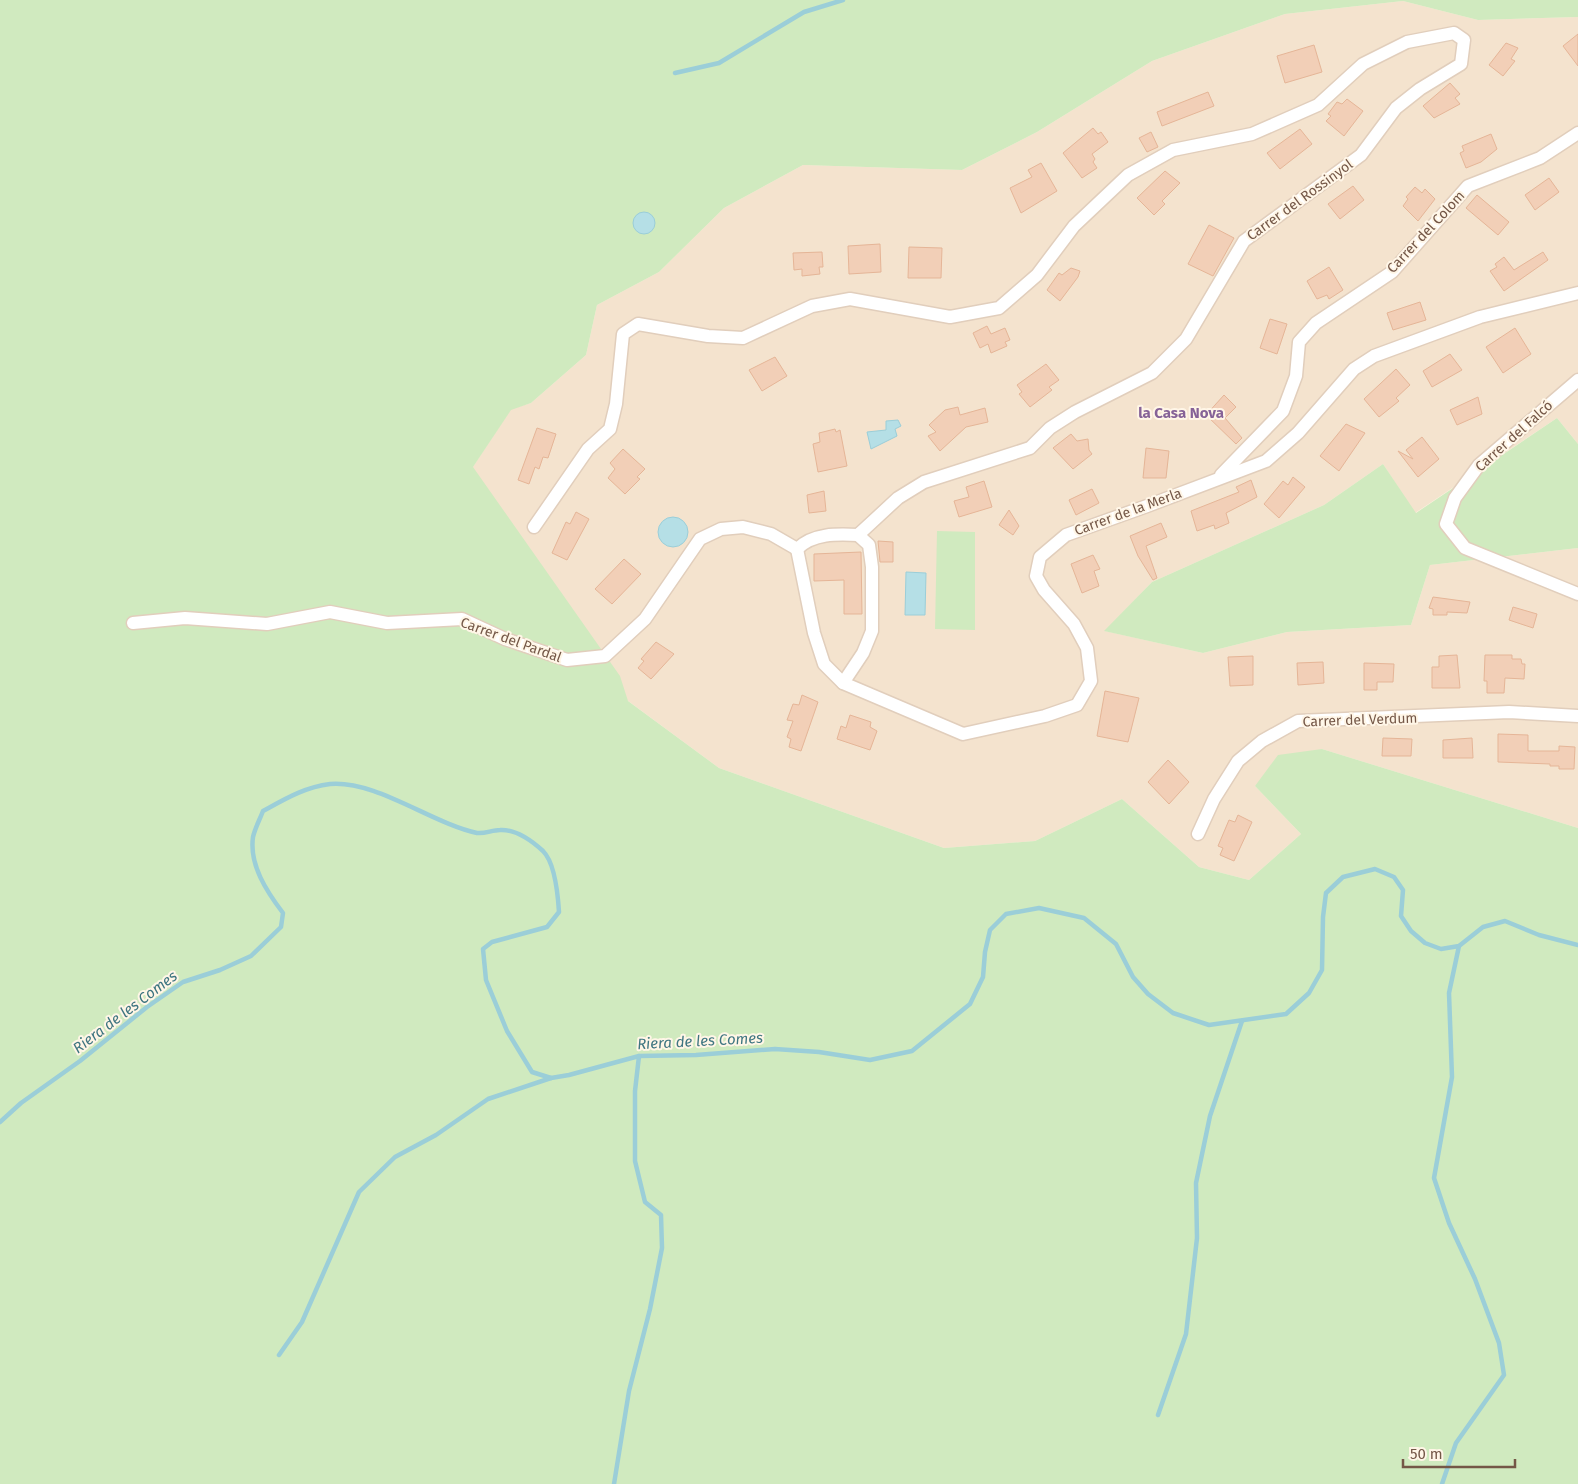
<svg xmlns="http://www.w3.org/2000/svg" width="1578" height="1484" font-family="'Fira Sans',sans-serif">
  <style>
    .residential { fill: #f4e3ce }
    .green { fill: #d0eabf }
    .water { fill: #b5dfe6; stroke: #9bced8 }
    .lines { fill: none; stroke-linecap: round; stroke-linejoin: round }
    .stream { stroke: #9bced8; stroke-width: 4.5 }
    .building { fill: #f2cfb7; stroke: #e5b597 }
    .street-casing { stroke: #e1cebc; stroke-width: 15 }
    .street { stroke: #fff; stroke-width: 12 }
    .labels { text-anchor: middle; dominant-baseline: central; stroke-width: 4; stroke-linejoin: round; paint-order: stroke }
    .street-label { font-size: 14px; fill: #745747; stroke: #fff6e7 }
    .neighbourhood-label { font-size: 15px; font-weight: bold; fill: #866297; stroke: #fff6e7 }
    .water-label { font-size: 15px; font-style: italic; fill: #3e7581; stroke: #fff6e7 }
  </style>
  <rect width="100%" height="100%" fill="#fdf2e0"/>
  <polygon class="residential" points="1403,1 1478,20 1578,17 1578,444 1557,418 1415,513 1383,464 1324,505 1152,582 1105,631 1203,653 1287,632 1411,625 1430,565 1578,548 1578,828 1322,749 1255,786 1301,834 1249,880 1199,867 1122,799 1035,841 944,848 719,768 616,692 455,494 511,409 531,403 586,355 597,305 659,272 724,208 803,165 962,170 1037,132 1152,61 1285,14"/>
  <g class="green">
    <polygon points="0,0 1578,0 1578,17 1478,20 1403,1 1285,14 1152,61 1037,132 962,170 803,165 724,208 659,272 597,305 586,355 531,403 511,410 473,467 620,676 628,701 719,768 944,848 1035,841 1122,799 1199,867 1249,880 1301,834 1255,786 1278,755 1322,749 1578,828 1578,1484 0,1484"/>
    <polygon points="1557,418 1578,444 1578,548 1430,565 1411,625 1287,632 1203,653 1104,631 1152,582 1324,505 1383,464 1416,513"/>
    <polygon points="937,531 975,532 975,630 935,629"/>
  </g>
  <g class="water">
    <circle cx="644" cy="223" r="11"/>
    <polygon points="898,420 901,426 895,429 897,436 871,449 867,432 886,430 886,421"/>
    <circle cx="673" cy="532" r="15"/>
    <polygon points="906,572 926,573 925,615 905,615"/>
  </g>
  <g class="lines">
    <g class="stream">
      <polyline points="675,73 719,63 804,12 843,0"/>
      <path d="M 0,1122 L 21,1103 L 80,1061 L 147,1007 L 183,982 L 220,970 L 251,956 L 281,927 L 283,913 C 267,892 249,865 253,837 C 255,828 260,819 263,811 C 285,799 305,787 330,784 C 376,780 431,823 477,833 C 485,834 492,830 500,830 C 516,829 531,840 543,851 C 555,863 558,896 559,912 L 547,927 L 492,942 L 483,949 L 486,980 L 507,1031 L 532,1072 L 551,1078 L 569,1075 L 639,1056 L 696,1055 L 775,1049 L 819,1052 L 870,1060 L 912,1051 L 970,1004 L 983,977 L 985,952 L 990,930 L 1006,914 L 1039,908 L 1084,918 L 1116,944 L 1133,977 L 1148,994 L 1173,1013 L 1209,1025 L 1286,1014 L 1309,993 L 1322,970 L 1323,917 L 1326,893 L 1343,877 L 1375,869 L 1394,877 L 1403,890 L 1401,916 L 1411,931 L 1425,943 L 1441,949 L 1459,946 L 1483,927 L 1505,921 L 1539,935 L 1578,945"/>
      <polyline points="279,1355 302,1322 359,1192 395,1157 436,1135 488,1099 551,1078"/>
      <polyline points="1158,1415 1186,1334 1197,1238 1196,1183 1210,1116 1242,1021"/>
      <polyline points="614,1484 629,1391 650,1309 662,1248 661,1215 645,1202 635,1161 635,1091 639,1056"/>
      <polyline points="1442,1484 1456,1443 1504,1375 1499,1343 1475,1279 1449,1223 1434,1178 1452,1077 1449,993 1459,946"/>
    </g>
  </g>
  <g class="building">
    <polygon points="1578,34 1578,66 1563,46"/>
    <polygon points="1506,43 1518,48 1511,59 1515,61 1503,76 1489,65"/>
    <polygon points="1314,45 1322,72 1285,83 1277,56"/>
    <polygon points="1450,83 1460,94 1455,98 1460,104 1434,118 1423,106"/>
    <polygon points="1208,92 1214,106 1162,126 1157,112"/>
    <polygon points="1347,99 1363,111 1344,136 1326,121 1331,116 1328,114 1337,102 1342,104"/>
    <polygon points="1093,128 1098,134 1101,132 1108,142 1092,154 1095,159 1093,162 1097,168 1082,178 1063,153"/>
    <polygon points="1300,129 1312,144 1280,169 1267,153"/>
    <polygon points="1151,132 1158,147 1147,152 1139,138"/>
    <polygon points="1491,134 1497,149 1481,162 1466,168 1460,153 1464,151 1462,146"/>
    <polygon points="1041,163 1057,191 1021,213 1010,188 1032,177 1028,170"/>
    <polygon points="1165,171 1180,183 1162,201 1165,204 1154,215 1137,198"/>
    <polygon points="1549,178 1559,192 1535,210 1525,195"/>
    <polygon points="1353,186 1364,200 1340,219 1328,204"/>
    <polygon points="1415,187 1422,193 1425,189 1435,199 1418,221 1403,206 1408,199 1406,197"/>
    <polygon points="1477,195 1509,222 1498,235 1466,208"/>
    <polygon points="1209,225 1234,238 1213,276 1188,264"/>
    <polygon points="880,244 881,272 849,274 848,246"/>
    <polygon points="909,247 942,248 941,278 908,278"/>
    <polygon points="822,252 823,267 819,267 820,274 802,276 802,269 794,270 793,253"/>
    <polygon points="1543,252 1548,260 1504,291 1490,271 1497,267 1495,264 1504,257 1514,270"/>
    <polygon points="1329,267 1343,290 1329,299 1327,295 1317,299 1307,281"/>
    <polygon points="1071,268 1080,271 1078,277 1060,301 1047,290 1059,273 1062,275"/>
    <polygon points="1420,302 1426,320 1393,330 1387,313"/>
    <polygon points="1270,319 1287,324 1277,354 1260,348"/>
    <polygon points="987,326 991,334 1005,328 1010,340 1005,342 1007,346 991,353 988,344 980,348 973,333"/>
    <polygon points="1515,328 1531,354 1503,373 1486,347"/>
    <polygon points="1450,354 1462,370 1432,387 1423,371"/>
    <polygon points="775,357 787,376 762,391 749,370"/>
    <polygon points="1046,364 1059,380 1049,387 1052,390 1030,407 1019,394 1022,392 1017,385"/>
    <polygon points="1396,369 1410,385 1396,398 1399,401 1379,417 1364,399"/>
    <polygon points="1224,395 1236,407 1225,418 1242,438 1236,444 1206,415"/>
    <polygon points="1478,397 1482,414 1457,425 1450,410"/>
    <polygon points="958,407 960,415 985,408 988,422 966,427 940,451 928,436 936,432 929,425 945,410"/>
    <polygon points="1346,424 1365,433 1339,471 1320,456"/>
    <polygon points="537,428 556,434 548,458 543,457 539,469 535,467 529,484 518,480"/>
    <polygon points="835,429 836,432 840,430 847,466 818,472 813,444 820,442 819,433"/>
    <polygon points="1071,434 1077,441 1088,439 1089,450 1092,454 1073,469 1053,448"/>
    <polygon points="1422,437 1439,459 1418,477 1398,451 1413,459 1406,450"/>
    <polygon points="1146,448 1169,451 1166,478 1143,478"/>
    <polygon points="623,449 645,469 637,477 640,479 625,494 608,478 615,469 610,463"/>
    <polygon points="1293,477 1305,487 1279,518 1264,504 1283,481 1288,485"/>
    <polygon points="1251,480 1257,497 1226,513 1229,523 1215,529 1214,525 1197,531 1191,511 1239,492 1236,487"/>
    <polygon points="984,481 992,507 959,517 954,501 969,497 966,487"/>
    <polygon points="1092,489 1099,503 1076,515 1069,500"/>
    <polygon points="824,491 826,511 809,513 807,495"/>
    <polygon points="1009,510 1019,526 1013,535 999,525"/>
    <polygon points="576,512 589,519 567,560 552,553 566,522 570,524"/>
    <polygon points="1161,523 1167,537 1146,546 1157,578 1153,580 1138,556 1130,536"/>
    <polygon points="878,541 893,542 893,562 880,562"/>
    <polygon points="861,552 862,614 844,614 844,580 814,581 814,554"/>
    <polygon points="1093,555 1100,569 1094,571 1099,586 1082,593 1071,564"/>
    <polygon points="624,559 641,574 612,604 595,589"/>
    <polygon points="1433,597 1470,602 1467,613 1447,612 1447,615 1433,615 1433,609 1429,608"/>
    <polygon points="1513,607 1537,614 1533,628 1509,620"/>
    <polygon points="656,642 674,654 651,679 638,668 644,661 641,659"/>
    <polygon points="1457,655 1460,688 1432,688 1432,667 1439,667 1439,656"/>
    <polygon points="1485,655 1512,655 1512,659 1521,659 1522,664 1525,664 1524,679 1505,678 1504,693 1487,693 1487,681 1484,681"/>
    <polygon points="1253,656 1253,685 1230,686 1228,657"/>
    <polygon points="1323,662 1324,683 1298,685 1297,663"/>
    <polygon points="1364,663 1394,664 1393,682 1377,682 1377,690 1364,690"/>
    <polygon points="1105,691 1139,698 1128,742 1097,736"/>
    <polygon points="802,695 818,702 801,751 789,747 791,739 787,737 793,721 787,720 793,704 799,705"/>
    <polygon points="850,715 871,722 870,727 877,731 870,750 837,739 841,726 846,728"/>
    <polygon points="1498,734 1528,735 1528,751 1559,751 1559,746 1575,747 1574,769 1559,769 1559,766 1550,766 1550,764 1498,762"/>
    <polygon points="1383,738 1412,739 1411,756 1382,756"/>
    <polygon points="1472,738 1473,758 1443,758 1443,740"/>
    <polygon points="1168,760 1189,782 1169,804 1148,782"/>
    <polygon points="1238,815 1252,822 1234,861 1220,855 1223,848 1218,846 1229,820 1235,822"/>
  </g>
  <g class="lines">
    <g class="street-casing">
      <g id="street">
        <polyline points="1578,380 1479,465 1455,498 1446,524 1465,548 1578,594"/>
        <polyline points="1221,475 1283,411 1296,376 1299,342 1316,323 1392,272 1468,186 1540,158 1578,133"/>
        <path d="M 534,527 L 588,449 L 610,429 L 616,404 L 623,334 L 638,324 L 708,336 L 743,338 L 812,306 L 850,299 L 950,317 L 999,308 L 1037,275 L 1074,226 L 1128,175 L 1173,150 L 1252,134 L 1318,105 L 1363,64 L 1407,42 L 1454,33 L 1464,40 L 1461,64 L 1420,89 L 1396,108 L 1361,155 L 1244,241 L 1186,339 L 1152,373 L 1075,412 L 1050,428 L 1030,448 L 924,482 L 898,498 L 858,535 C 837,534 813,533 797,549"/>
        <polyline points="797,549 814,633 824,664 843,683 963,734 1045,716 1077,705 1091,681 1087,648 1074,624 1044,590 1036,576 1040,557 1066,535 1147,506 1266,461 1298,433 1354,369 1374,356 1480,317 1578,293"/>
        <polyline points="133,623 185,618 267,624 330,612 387,623 462,619 505,639 567,660 605,656 645,619 700,539 721,529 743,527 771,534 797,549"/>
        <polyline points="843,683 863,653 872,631 872,567 869,545 858,535"/>
        <polyline points="1198,834 1214,799 1238,761 1262,741 1298,721 1509,712 1578,716"/>
      </g>
    </g>
    <use href="#street" class="street"/>
  </g>
  <g class="labels">
    <g class="street-label">
      <text transform="translate(1300 200) rotate(-36)">Carrer del Rossinyol</text>
      <text transform="translate(1426 232) rotate(-47)">Carrer del Colom</text>
      <text transform="translate(1514 436) rotate(-42)">Carrer del Falcó</text>
      <text transform="translate(1128 512) rotate(-20)">Carrer de la Merla</text>
      <text transform="translate(511 640) rotate(20)">Carrer del Pardal</text>
      <text transform="translate(1360 720) rotate(-2)">Carrer del Verdum</text>
    </g>
    <g class="neighbourhood-label">
      <text x="1181" y="413">la Casa Nova</text>
    </g>
    <g class="water-label">
      <text transform="translate(125 1012) rotate(-37)">Riera de les Comes</text>
      <text transform="translate(700 1041) rotate(-3)">Riera de les Comes</text>
    </g>
  </g>
  <path d="M1403 1459v8h112v-8" fill="none" stroke="#745747" stroke-width="2.5"/>
  <text x="1410" y="1459" font-size="15" fill="#745747" stroke="#fff6e7" stroke-width="4" paint-order="stroke">50 m</text>
</svg>
